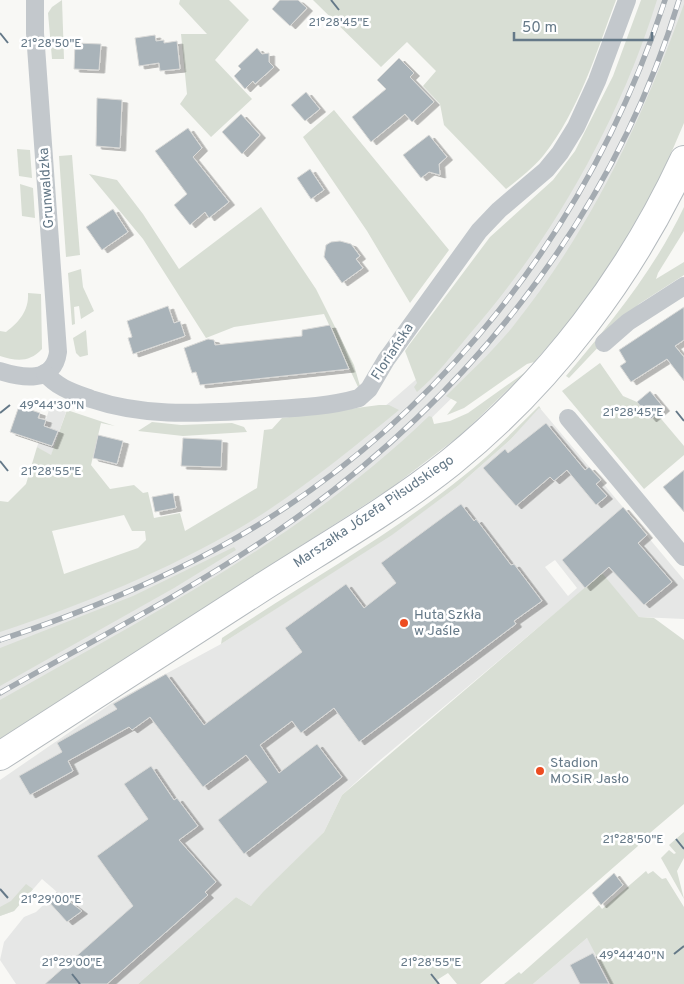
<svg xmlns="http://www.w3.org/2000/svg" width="684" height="984" font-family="Overpass,sans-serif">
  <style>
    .built { fill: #e6e7e6; fill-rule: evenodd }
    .green { fill: #d8ded4; fill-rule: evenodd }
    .building { fill: #a9b3b9; stroke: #dadad8; filter: url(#shadow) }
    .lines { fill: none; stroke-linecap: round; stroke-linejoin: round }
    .primary-casing { stroke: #b4babe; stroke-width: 30 }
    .minor { stroke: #c3c8cc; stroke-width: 18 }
    .primary { stroke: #fff; stroke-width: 28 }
    .rail-casing { stroke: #a4abb1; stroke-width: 5.5 }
    .rail { stroke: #fff; stroke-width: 4; stroke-dasharray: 11; stroke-linecap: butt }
    .ticks { fill: none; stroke: #657988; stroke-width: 2 }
    .poi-dot { fill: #ed4c21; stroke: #fff; stroke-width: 2 }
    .labels { text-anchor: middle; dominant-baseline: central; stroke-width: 5; stroke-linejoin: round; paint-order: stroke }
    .street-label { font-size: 14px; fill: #657988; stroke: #fff }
    .poi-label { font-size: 14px; fill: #657988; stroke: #fff; text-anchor: start }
    .ticks-label { font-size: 12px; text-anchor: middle; fill: #657988; stroke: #fff; stroke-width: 5; stroke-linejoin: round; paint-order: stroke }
  </style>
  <defs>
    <filter id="shadow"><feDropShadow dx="5.5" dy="3" stdDeviation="0" flood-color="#0004"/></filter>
  </defs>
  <rect width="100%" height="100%" fill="#f8f8f5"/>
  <g class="built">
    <polygon points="653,0 684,0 684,11 640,127 558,272 464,386 408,441 354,487 0,727 0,617 276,491 390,402 443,356 536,242"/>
    <polygon points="50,407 66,412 51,456 37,447"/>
    <path d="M 539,407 L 684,580 L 684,619 L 639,617 L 602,574 L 379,761 L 342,795 L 324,832 L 251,906 L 236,897 L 138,984 L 16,984 L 0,960 L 4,942 L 24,917 L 36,912 L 57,892 L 42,879 L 14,911 L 0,916 L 0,780 L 112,703 L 221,644 L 392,534 L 458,486 L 511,439 ZM 555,560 L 577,588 L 568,596 L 545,567 Z"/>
    <polygon points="587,938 628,984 533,984"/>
  </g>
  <g class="green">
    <polygon points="62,0 64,59 52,59 48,13 52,7"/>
    <polygon points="180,0 229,0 249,20 215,60 252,99 211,137 180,104 187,94 181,34 207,34 179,4"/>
    <path d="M 313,0 L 616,0 C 596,53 579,111 543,156 C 532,169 519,179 506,189 L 444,125 L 440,104 L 423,86 L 436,71 L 407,42 L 381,67 Z"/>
    <path d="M 641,0 L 657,0 C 619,122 552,240 468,336 C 452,355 436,376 417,392 L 414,387 L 417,383 L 405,351 L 409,345 L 490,237 L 553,180 L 575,151 L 613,76 Z"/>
    <path d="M 684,4 L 684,123 L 672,151 L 651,196 L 612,263 L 573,318 L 534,362 L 527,364 L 464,408 L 447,415 L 457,402 L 446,396 C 469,373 494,350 514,325 C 592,227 642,120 684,4 Z"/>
    <polygon points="334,110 449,250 410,303 367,231 303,137"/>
    <polygon points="17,149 30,150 32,178 19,176"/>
    <polygon points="72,155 80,255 66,257 59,156"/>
    <polygon points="89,174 117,180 143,214 179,269 261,207 316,289 354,365 360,386 358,387 324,314 234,327 206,338 143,239"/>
    <polygon points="20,184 33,188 35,218 22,216"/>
    <path d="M 684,207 L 684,231 L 658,273 L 656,279 L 684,262 L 684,275 L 639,304 L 569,378 L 566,376 C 610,324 655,269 684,207 Z"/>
    <polygon points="81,269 83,287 94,311 81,319 79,306 74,307 75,324 72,325 68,273"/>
    <path d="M 28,293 L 41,294 L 42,349 C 29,363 16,361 0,356 L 0,331 L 6,332 C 19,322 29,311 28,293 Z"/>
    <polygon points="86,330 88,355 80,357 76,353 73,338"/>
    <polygon points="600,363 623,396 637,402 651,419 657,414 684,446 684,455 644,489 562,391"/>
    <path d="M 527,371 L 462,434 L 391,488 L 0,739 L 0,700 C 150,615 304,537 429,416 L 432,417 L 434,424 L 450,421 L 468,413 Z"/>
    <path d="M 379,405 L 389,405 L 399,410 C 349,451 298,493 243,526 C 166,571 84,604 0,632 L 0,501 L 8,502 L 26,484 L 37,447 L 51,455 L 67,410 L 115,426 L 101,423 L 91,465 L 110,489 L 134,485 L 143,493 L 148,492 L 154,518 L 180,513 L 185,531 L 257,488 L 264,430 L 272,429 L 282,418 ZM 124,515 L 132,531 L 145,531 L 146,540 L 138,548 L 64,574 L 52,531 Z"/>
    <path d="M 539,406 L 541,409 L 539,408 L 511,439 L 458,486 L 392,535 L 221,644 L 222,638 C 301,585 386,538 461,478 C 489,456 514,431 539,406 Z"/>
    <polygon points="152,422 181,425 232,423 244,427 247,432 183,436 138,431"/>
    <polygon points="234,547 236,550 174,588 0,686 0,648 133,596"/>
    <polygon points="602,573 639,617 654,618 684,640 684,804 637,844 638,846 480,984 457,984 448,973 437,980 440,984 138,984 236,897 251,906 263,892 324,832 342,795"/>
    <polygon points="684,832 684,858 677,871 684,899 661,858 669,850 674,854 676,853 669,845"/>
    <polygon points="646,871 648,874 653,871 662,879 666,878 684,907 684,984 611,984 587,938 533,984 504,984 519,972 521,974 599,905 602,909"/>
    <polygon points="26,884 33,889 14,911 0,916 0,907 11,901"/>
  </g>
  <g class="building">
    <polygon points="280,0 298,0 307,8 290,26 272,9"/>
    <polygon points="155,35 156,41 164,40 164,43 177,41 180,69 160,71 159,63 139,66 135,38"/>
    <polygon points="75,43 101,44 99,70 74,69"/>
    <polygon points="257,48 262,54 269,53 269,62 274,67 255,84 253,81 245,89 234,76 241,69 238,66"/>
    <polygon points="399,58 414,73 410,77 434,102 412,122 405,114 371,142 352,117 386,89 377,80"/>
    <polygon points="306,92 320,109 305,121 291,105"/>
    <polygon points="97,98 122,100 120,148 96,146"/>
    <polygon points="241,114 260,135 242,154 222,132"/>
    <polygon points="188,128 202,148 193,157 229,202 209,218 205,212 190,225 174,205 187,194 155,151"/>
    <polygon points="429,135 447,157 439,164 440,175 429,172 421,178 403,155"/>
    <polygon points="310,169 324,190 311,199 297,178"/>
    <polygon points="113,209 128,232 102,250 86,227"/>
    <polygon points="340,241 351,244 360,256 356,259 363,268 342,283 324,257 326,245 331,242"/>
    <polygon points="168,306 174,323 180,321 185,336 133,354 128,338 132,337 127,321"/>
    <polygon points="684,307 684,340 675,346 684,357 684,381 667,359 631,382 620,366 626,362 619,350"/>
    <polygon points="330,325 349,369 200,385 196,372 192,373 184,348 208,339 214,340 215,345 302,336 302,330"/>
    <polygon points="650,391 664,408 651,419 637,402"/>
    <polygon points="19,406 40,413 38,418 46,420 44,426 58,431 52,446 10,432"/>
    <polygon points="546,423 585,470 589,467 601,480 596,484 607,496 596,505 567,470 554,481 550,477 516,506 483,468 505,449 508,453"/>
    <polygon points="98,435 123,441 117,464 93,458"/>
    <polygon points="183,438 222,440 221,467 181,466"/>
    <polygon points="684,470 684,512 663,487"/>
    <polygon points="173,493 176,508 155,512 152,497"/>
    <polygon points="461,504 474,521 476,519 511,565 514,564 542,601 514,621 516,624 359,742 334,708 301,733 292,721 260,745 279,773 317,744 342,777 244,854 218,820 267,782 246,755 203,787 150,717 132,730 129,727 68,761 73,771 30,795 19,776 62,752 57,743 117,709 113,704 166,674 204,725 302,652 285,628 346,584 364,608 396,583 381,563"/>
    <polygon points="623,507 647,535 638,543 672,582 644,605 609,567 585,588 562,560"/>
    <polygon points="151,766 174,800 177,798 198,826 179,840 216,882 205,892 208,895 107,984 45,984 133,906 97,856 148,819 124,784"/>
    <polygon points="614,873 623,885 601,905 592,893"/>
    <polygon points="57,892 82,911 67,922 48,901"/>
    <polygon points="593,953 609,984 580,984 570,965"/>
  </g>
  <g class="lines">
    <g class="primary-casing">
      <path id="primary" d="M 0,756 C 87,700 174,644 261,588 C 325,547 392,509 451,462 C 551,381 630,276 684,160"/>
    </g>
    <g class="minor">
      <polyline points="604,343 628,322 684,286"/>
      <path d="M 0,371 C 22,378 54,384 58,352 L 35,33 L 35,0"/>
      <path d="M 45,373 C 58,388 72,392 91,399 C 147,418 202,413 260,410 C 292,408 328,407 359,398 L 369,389 L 386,360 L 479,231 L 499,210 L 546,170 L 560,153 L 576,127 L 597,81 L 627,0"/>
      <polyline points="568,418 684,557"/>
    </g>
    <use href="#primary" class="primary"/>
    <g class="rail-casing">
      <g id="rail">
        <path d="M 0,640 C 60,620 118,598 175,570 C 412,457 584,247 665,0"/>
        <path d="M 0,693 C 92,641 186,593 273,534 C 462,406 613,219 679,0"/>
      </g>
    </g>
    <use href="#rail" class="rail"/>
  </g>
  <path class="ticks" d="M 331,0 L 339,10M 0,33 L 8,43M 676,411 L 684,421M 0,413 L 10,405M 0,461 L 8,471M 676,839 L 684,849M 0,889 L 8,898M 674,954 L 684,946M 72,974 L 80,984M 431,974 L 439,984"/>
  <g class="poi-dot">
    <circle cx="404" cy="623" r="5"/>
    <circle cx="540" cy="771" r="5"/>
  </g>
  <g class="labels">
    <g class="street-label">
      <text transform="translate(47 188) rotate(-94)">Grunwaldzka</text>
      <text transform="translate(393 352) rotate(-57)">Floriańska</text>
      <text transform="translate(374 512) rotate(-34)">Marszałka Józefa Piłsudskiego</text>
    </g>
    <g class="poi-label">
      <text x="414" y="615">Huta Szkła<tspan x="414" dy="16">w Jaśle</tspan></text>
      <text x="550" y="763">Stadion<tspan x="550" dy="16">MOSiR Jasło</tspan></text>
    </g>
  </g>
  <g class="ticks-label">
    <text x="339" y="26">21°28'45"E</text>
    <text x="51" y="47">21°28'50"E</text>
    <text x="52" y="409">49°44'30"N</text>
    <text x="633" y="416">21°28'45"E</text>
    <text x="51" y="475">21°28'55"E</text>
    <text x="633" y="843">21°28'50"E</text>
    <text x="51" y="903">21°29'00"E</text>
    <text x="632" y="959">49°44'40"N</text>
    <text x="72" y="966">21°29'00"E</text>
    <text x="431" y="966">21°28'55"E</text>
  </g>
  <path d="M514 32v8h138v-8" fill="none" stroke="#657988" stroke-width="2.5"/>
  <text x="522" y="32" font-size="15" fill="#657988" stroke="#ffffff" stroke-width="4" paint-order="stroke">50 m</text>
</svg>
